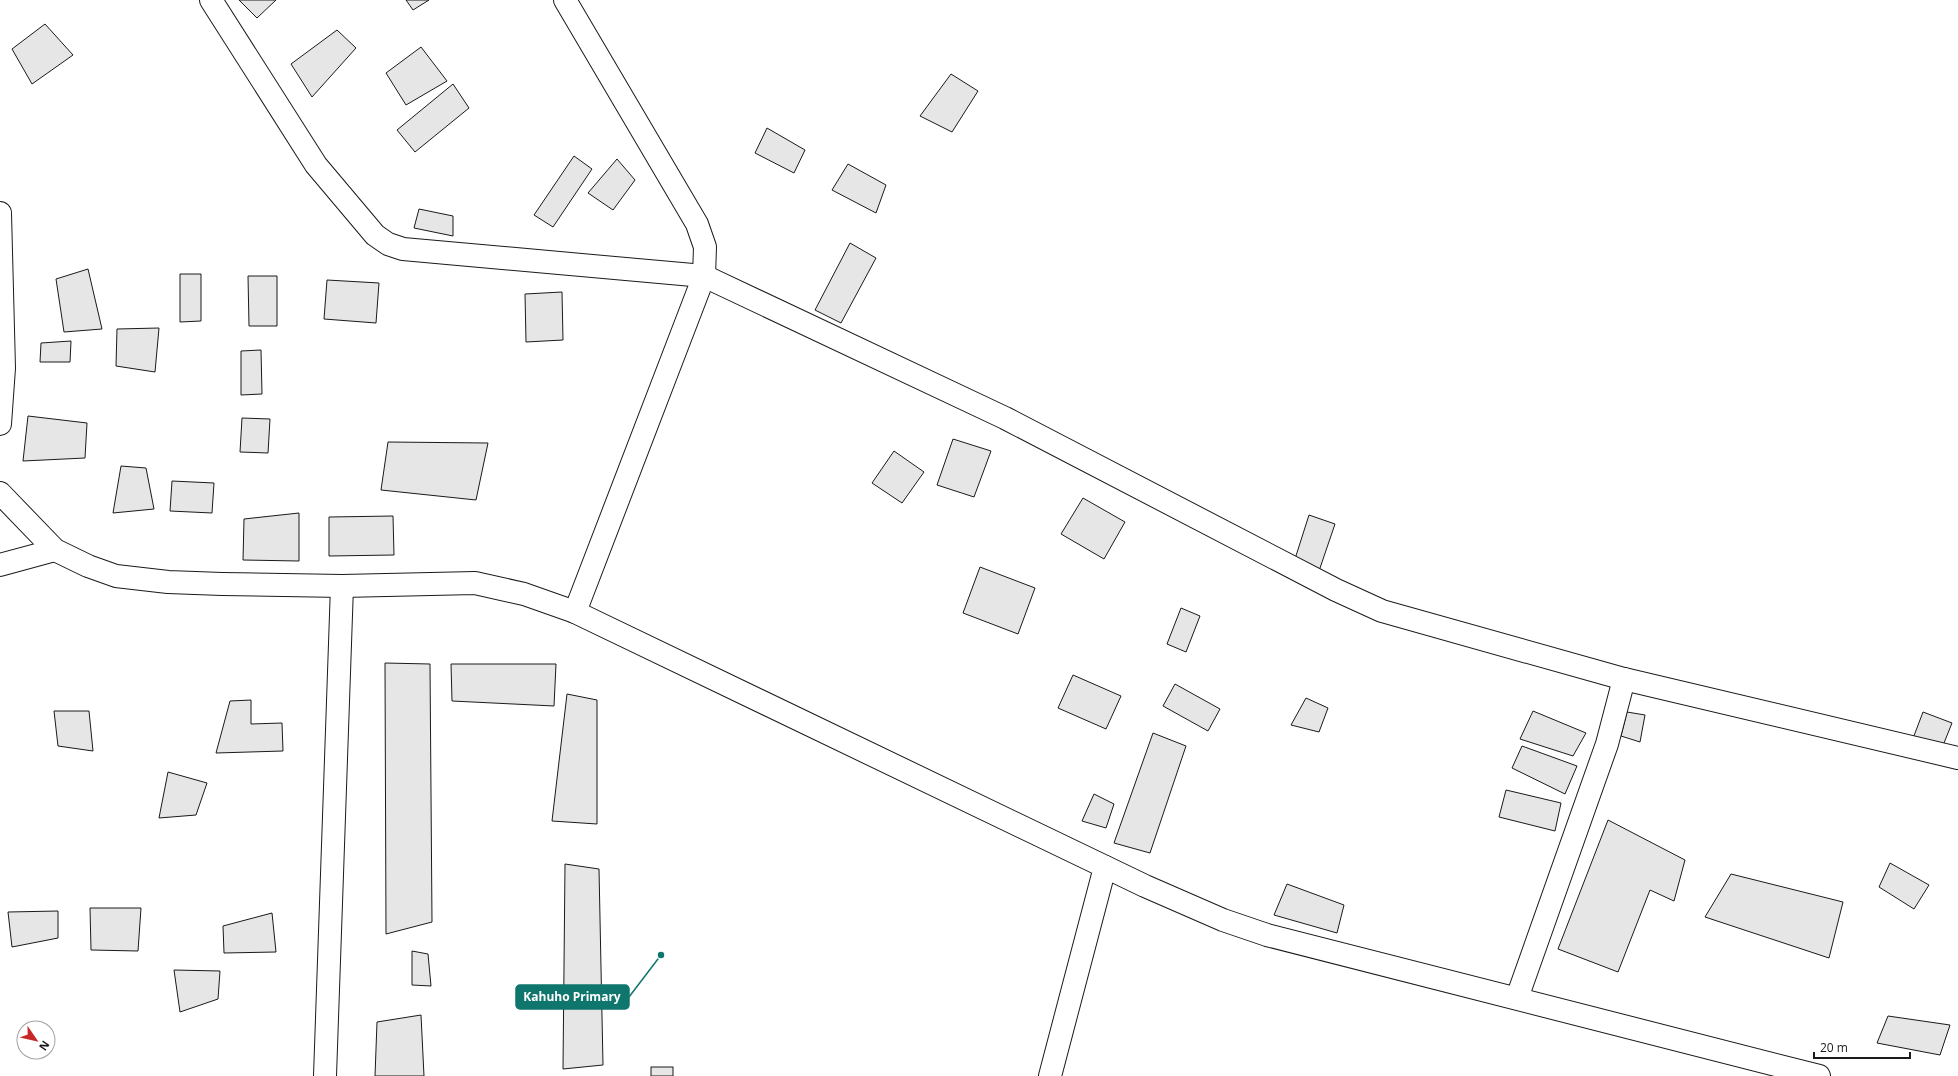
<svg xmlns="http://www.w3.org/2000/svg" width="1958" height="1076" font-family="'Open Sans',sans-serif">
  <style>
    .building { fill: #e6e6e6; stroke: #1a1a1a }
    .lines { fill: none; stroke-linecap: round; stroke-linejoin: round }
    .minor-casing { stroke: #1a1a1a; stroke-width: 24 }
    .minor { stroke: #fff; stroke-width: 22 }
    .leader { fill: none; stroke: #0f766e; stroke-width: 1.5 }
    .callout-dot { fill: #0f766e; stroke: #fff; stroke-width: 1.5 }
    .callout { fill: #0f766e; stroke: #0f766e; stroke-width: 1.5 }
    .callout-label { font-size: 12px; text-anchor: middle; font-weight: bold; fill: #fff }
  </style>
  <rect width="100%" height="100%" fill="#fff"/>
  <g class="building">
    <polygon points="239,0 276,0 257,18"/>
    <polygon points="406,0 429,0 413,10"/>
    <polygon points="45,24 73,55 32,84 12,49"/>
    <polygon points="337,30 356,48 312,97 291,64"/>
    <polygon points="421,47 447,81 406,105 386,73"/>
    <polygon points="951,74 978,91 952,132 920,116"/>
    <polygon points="453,84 469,108 415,152 397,130"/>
    <polygon points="767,128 805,150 794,173 755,153"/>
    <polygon points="574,156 592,169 553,227 534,215"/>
    <polygon points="617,159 635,180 613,210 588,193"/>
    <polygon points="848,164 886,185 876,213 832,190"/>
    <polygon points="419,209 453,216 453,236 414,228"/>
    <polygon points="850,243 876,258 841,323 815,310"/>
    <polygon points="88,269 102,329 64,332 56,279"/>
    <polygon points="180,274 201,274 201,321 180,322"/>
    <polygon points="248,276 277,276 277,326 249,326"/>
    <polygon points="327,280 379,283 376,323 324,319"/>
    <polygon points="562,292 563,340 526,342 525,294"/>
    <polygon points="159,328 155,372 116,366 117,329"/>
    <polygon points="71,341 70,362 40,362 41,343"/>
    <polygon points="261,350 262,394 241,395 241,351"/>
    <polygon points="28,416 87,423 85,458 23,461"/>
    <polygon points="242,418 270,419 268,453 240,452"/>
    <polygon points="953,439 991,451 974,497 937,485"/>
    <polygon points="388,442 488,443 476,500 381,490"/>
    <polygon points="894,451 924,472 902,503 872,483"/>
    <polygon points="121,466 146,468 154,509 113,513"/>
    <polygon points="172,481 214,483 212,513 170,511"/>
    <polygon points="1083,498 1125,522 1104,559 1061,534"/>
    <polygon points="299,513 299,561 243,560 244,519"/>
    <polygon points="1309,515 1335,524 1319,571 1294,562"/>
    <polygon points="393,516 394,555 329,556 329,517"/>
    <polygon points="980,567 1035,588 1018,634 963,613"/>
    <polygon points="1181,608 1200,616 1186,652 1167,644"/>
    <polygon points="385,663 430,664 432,922 386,934"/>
    <polygon points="451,664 556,664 554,706 452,701"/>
    <polygon points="1073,675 1121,696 1106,729 1058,708"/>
    <polygon points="1175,684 1220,709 1208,731 1163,706"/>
    <polygon points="567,694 597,700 597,824 552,821"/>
    <polygon points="1306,698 1328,708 1319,732 1291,725"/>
    <polygon points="251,700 251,724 282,723 283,751 216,753 230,701"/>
    <polygon points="54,711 89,711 93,751 58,746"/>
    <polygon points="1533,711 1586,733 1573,756 1520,739"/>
    <polygon points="1627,712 1645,715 1640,742 1621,736"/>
    <polygon points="1923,712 1952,723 1942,748 1912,741"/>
    <polygon points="1153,733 1186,746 1150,853 1114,843"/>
    <polygon points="1522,746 1577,766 1565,794 1512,768"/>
    <polygon points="168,772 207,783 196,815 159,818"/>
    <polygon points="1506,790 1561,803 1555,831 1499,817"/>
    <polygon points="1094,794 1114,804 1106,828 1082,821"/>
    <polygon points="1608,820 1685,860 1674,901 1650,890 1618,972 1558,949"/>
    <polygon points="1890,863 1929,885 1914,909 1879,887"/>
    <polygon points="565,864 599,869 603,1065 563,1069"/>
    <polygon points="1731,874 1843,902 1829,958 1705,917"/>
    <polygon points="1287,884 1344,905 1337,933 1274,915"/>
    <polygon points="90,908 141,908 138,951 91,950"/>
    <polygon points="58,911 58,938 12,947 8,912"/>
    <polygon points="272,913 276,952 224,953 223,926"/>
    <polygon points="412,951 428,954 431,986 412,985"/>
    <polygon points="174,970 220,971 218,999 180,1012"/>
    <polygon points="421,1015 424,1076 375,1076 377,1022"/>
    <polygon points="1888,1016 1950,1025 1940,1055 1877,1043"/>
    <rect x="651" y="1067" width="22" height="9"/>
  </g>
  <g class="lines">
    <g class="minor-casing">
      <g id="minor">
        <polyline points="211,0 316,165 375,235 388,244 403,249 704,276 1005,418 1336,590 1382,611 1624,679 1958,758"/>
        <polyline points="565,0 697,224 705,247 704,276 575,612"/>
        <polyline points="0,213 4,368 0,424"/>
        <polyline points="0,493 55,550 88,566 116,576 168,582 222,584 342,586 475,583 524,594 575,612 1145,886 1223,920 1267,935 1819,1076"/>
        <polyline points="0,565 55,550"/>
        <polyline points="1517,998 1607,744 1624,679"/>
        <polyline points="325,1076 342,586"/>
        <polyline points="1050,1076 1105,867"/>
      </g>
    </g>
    <use href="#minor" class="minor"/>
  </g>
  <path class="leader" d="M661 955L629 997"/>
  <circle class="callout-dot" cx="661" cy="955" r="4"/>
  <rect class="callout" x="516" y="985" width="113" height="24" rx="4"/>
  <g class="callout-label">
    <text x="572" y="1001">Kahuho Primary</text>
  </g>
  <g transform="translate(36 1040) rotate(124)"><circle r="19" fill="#ffffff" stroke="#a3a3a3"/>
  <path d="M0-3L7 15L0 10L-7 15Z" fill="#c62828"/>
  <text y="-6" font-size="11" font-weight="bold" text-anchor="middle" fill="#1a1a1a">N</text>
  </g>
  <path d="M1814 1052v6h96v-6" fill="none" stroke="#1a1a1a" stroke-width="2"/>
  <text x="1820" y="1052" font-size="12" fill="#1a1a1a" stroke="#ffffff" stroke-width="3" paint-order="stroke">20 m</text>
</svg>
